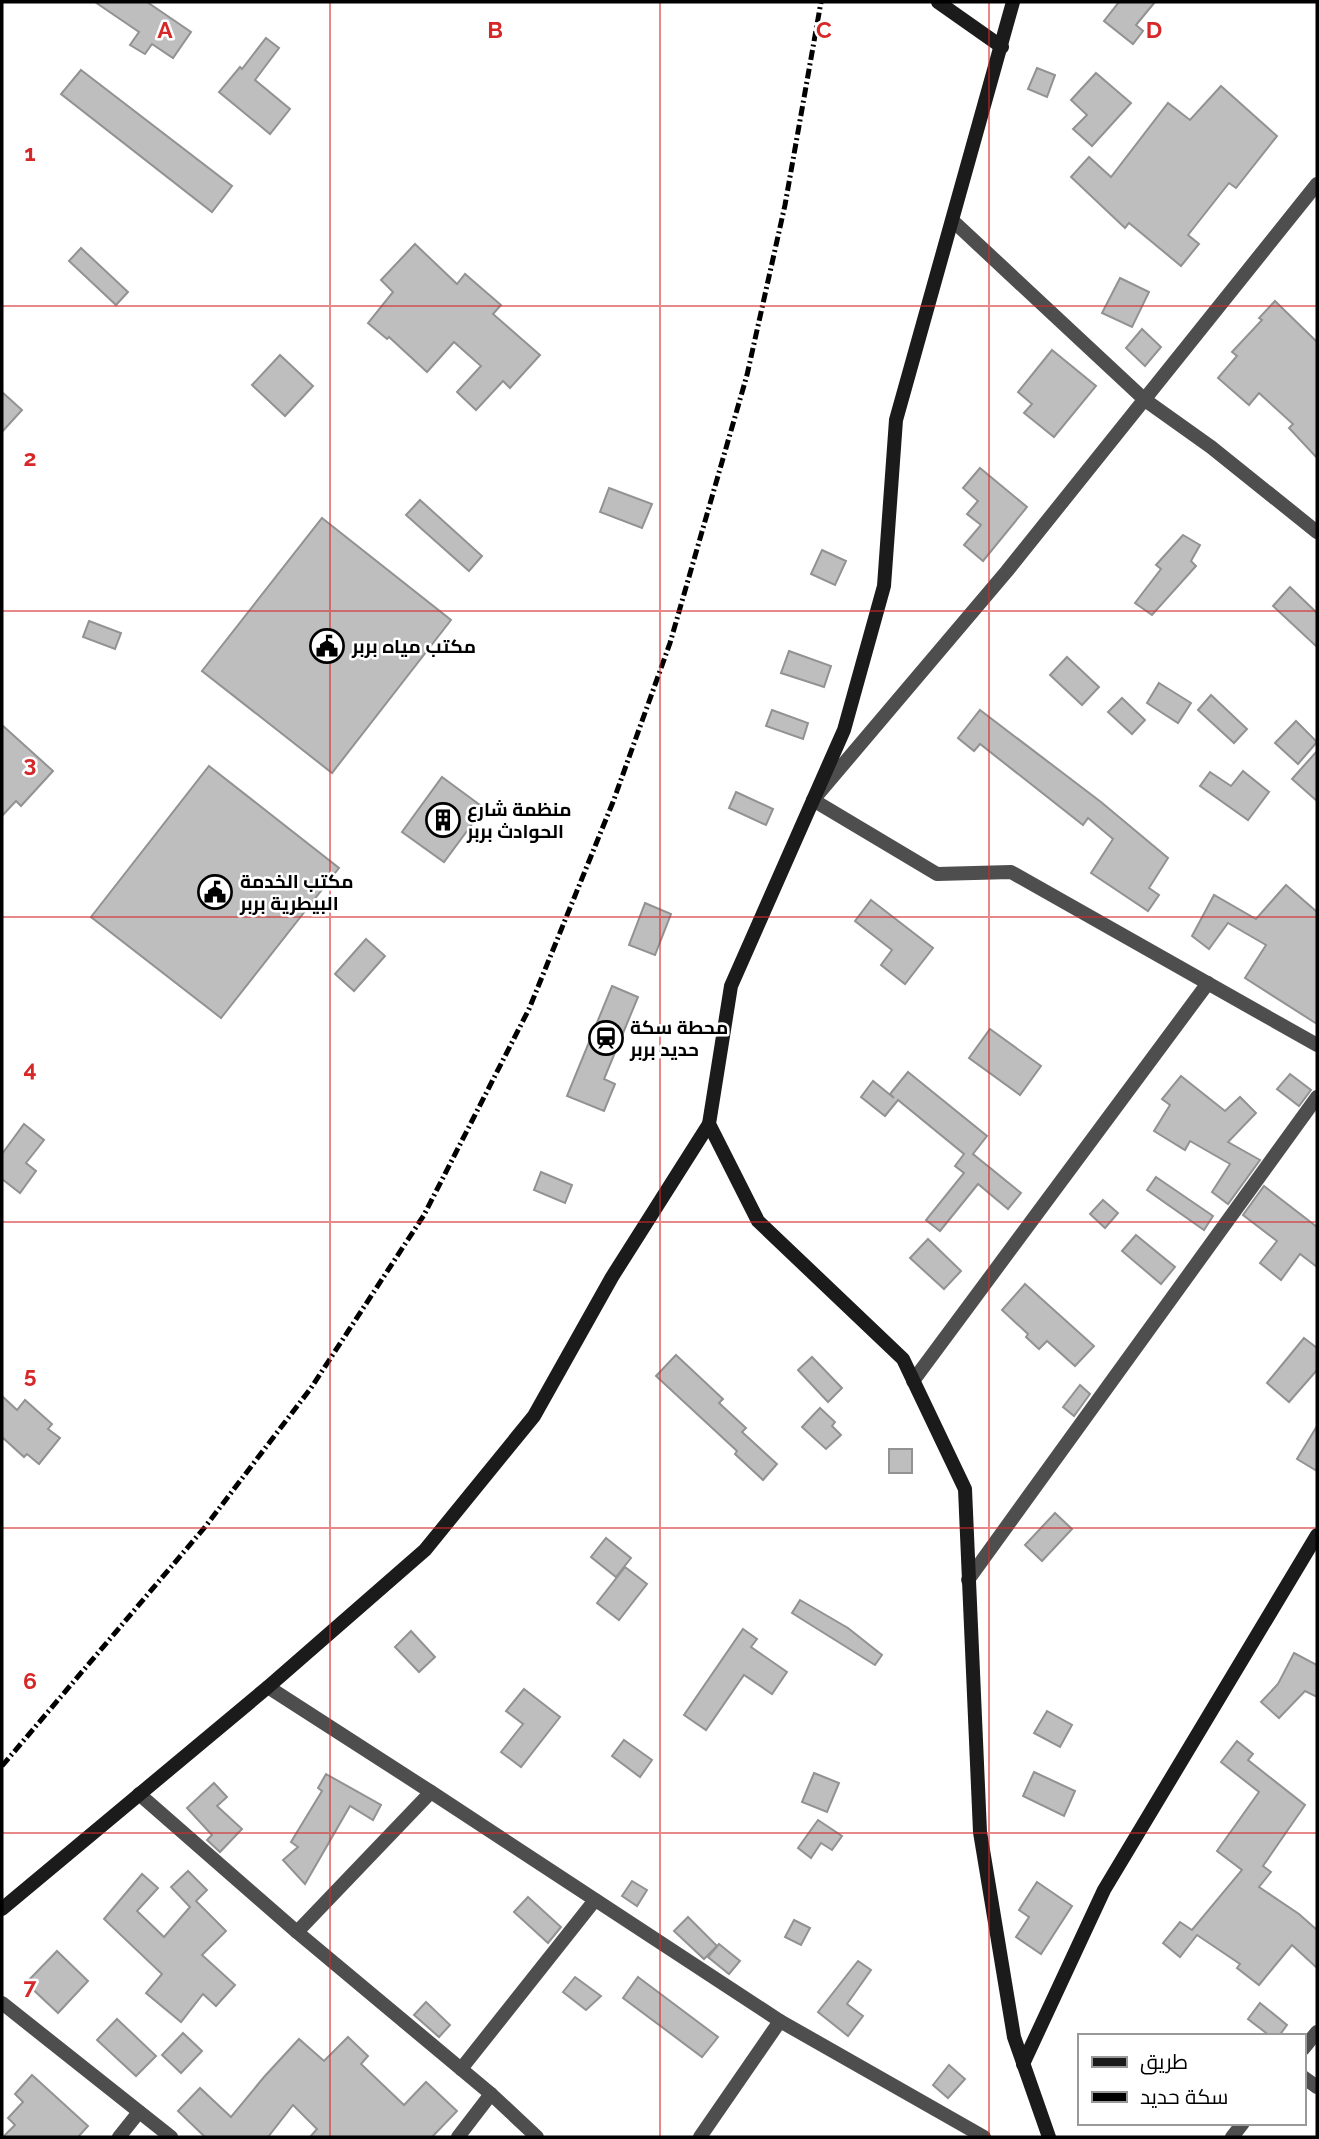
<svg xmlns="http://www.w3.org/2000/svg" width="1319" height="2139" font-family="Raleway,Cairo,sans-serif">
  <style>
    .building { fill: #bebebe; stroke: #929292; stroke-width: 2 }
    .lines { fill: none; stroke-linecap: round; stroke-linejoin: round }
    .street { stroke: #4e4e4e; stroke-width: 14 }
    .secondary { stroke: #1b1b1b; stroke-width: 14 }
    .rail { stroke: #000; stroke-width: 5; stroke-dasharray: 10 3.5 2 3.5; stroke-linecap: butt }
    .grid { fill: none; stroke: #d62828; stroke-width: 2; stroke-opacity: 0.55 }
    .labels { text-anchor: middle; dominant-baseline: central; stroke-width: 5; stroke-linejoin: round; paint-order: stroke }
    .poi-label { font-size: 19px; font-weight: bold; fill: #000; stroke: #fff; text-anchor: start }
    .grid-label { font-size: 23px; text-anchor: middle; font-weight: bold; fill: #d62828; stroke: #fff; stroke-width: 5; stroke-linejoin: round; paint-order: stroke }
  </style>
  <rect width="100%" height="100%" fill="#fff"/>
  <g class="building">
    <polygon points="95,2 147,2 191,32 173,58 152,44 145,54 130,45 139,32"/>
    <polygon points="1119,2 1155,2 1136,25 1143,31 1133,44 1104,21"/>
    <polygon points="266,38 279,48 255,80 290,109 270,134 219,92 240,67 242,69"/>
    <polygon points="1037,68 1055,75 1047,97 1028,89"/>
    <polygon points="81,70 232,186 212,212 61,94"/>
    <polygon points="1096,73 1131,103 1092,146 1073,129 1087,115 1071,100"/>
    <polygon points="1221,86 1277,136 1236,188 1229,183 1188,235 1199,244 1181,266 1129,223 1125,228 1071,177 1089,157 1111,177 1168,103 1190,120"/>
    <polygon points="415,244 457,284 465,274 501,305 493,314 540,355 510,388 503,381 476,410 457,392 481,366 454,342 427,372 389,337 387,339 368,323 393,292 381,280"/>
    <polygon points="81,248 128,292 116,305 69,261"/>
    <polygon points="1120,278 1149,292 1132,327 1102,313"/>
    <polygon points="1275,301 1317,342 1317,458 1289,428 1293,424 1259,393 1249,405 1218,378 1237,356 1232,352 1262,320 1259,318"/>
    <polygon points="1142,329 1161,347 1145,366 1126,348"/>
    <polygon points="1052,350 1096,386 1054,437 1024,413 1032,404 1018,392"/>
    <polygon points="280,355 313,386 285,416 252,385"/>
    <polygon points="2,392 22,410 2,432"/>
    <polygon points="980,468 1027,507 983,561 964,545 981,525 967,514 978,501 963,488"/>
    <polygon points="609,488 652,504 642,528 600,512"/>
    <polygon points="420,500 482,556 469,571 406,515"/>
    <polygon points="322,518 451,620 332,773 202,671"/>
    <polygon points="1183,535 1200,545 1191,561 1196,566 1152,615 1135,603 1161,569 1156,565"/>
    <polygon points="822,550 846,561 835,585 811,574"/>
    <polygon points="1290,587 1317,613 1317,647 1273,606"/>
    <polygon points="89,621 121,633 115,649 83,637"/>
    <polygon points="789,651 831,666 824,687 781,673"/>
    <polygon points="1067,657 1099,687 1082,705 1050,675"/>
    <polygon points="1159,683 1191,703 1178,723 1147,703"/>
    <polygon points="1211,695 1247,729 1234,743 1198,710"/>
    <polygon points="1122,698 1145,720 1132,734 1108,712"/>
    <polygon points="772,710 808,723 803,739 766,726"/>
    <polygon points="980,710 1101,802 1168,858 1149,888 1159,895 1148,911 1091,873 1113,839 1088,818 1083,825 980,744 974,751 958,738"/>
    <polygon points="1296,721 1317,742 1298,764 1275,743"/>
    <polygon points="2,725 53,771 21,806 16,801 2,816"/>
    <polygon points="1317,751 1317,801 1292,779"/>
    <polygon points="209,766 339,868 221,1018 91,917"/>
    <polygon points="1243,771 1269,792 1248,820 1200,786 1210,772 1231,786"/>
    <polygon points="442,777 484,808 444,862 402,832"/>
    <polygon points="736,792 773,809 766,825 729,808"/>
    <polygon points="1286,885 1317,912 1317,1024 1245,978 1266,945 1228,923 1209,949 1192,936 1214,895 1256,919"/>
    <polygon points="871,900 933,948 905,984 881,965 892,950 855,921"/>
    <polygon points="645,903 671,914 655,955 629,945"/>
    <polygon points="366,939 385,956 354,991 335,974"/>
    <polygon points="612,986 638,997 604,1079 615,1084 604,1111 567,1096"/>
    <polygon points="990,1029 1041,1066 1020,1095 969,1058"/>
    <polygon points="908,1072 987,1136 973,1154 1021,1193 1008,1209 978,1184 940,1231 926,1220 964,1173 955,1166 964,1154 898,1100 885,1116 861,1097 873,1081 894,1098 890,1094"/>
    <polygon points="1290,1074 1311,1090 1299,1106 1277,1089"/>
    <polygon points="1181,1076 1225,1111 1240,1097 1256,1113 1228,1142 1260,1160 1228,1204 1212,1192 1230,1164 1190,1141 1185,1150 1154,1131 1170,1105 1162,1099"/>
    <polygon points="24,1124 44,1140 26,1163 36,1171 20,1193 2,1179 2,1154"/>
    <polygon points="541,1172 572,1185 565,1203 534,1190"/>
    <polygon points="1156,1177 1213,1216 1204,1230 1147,1190"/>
    <polygon points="1264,1186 1317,1227 1317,1267 1300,1254 1281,1280 1260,1263 1277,1241 1243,1215"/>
    <polygon points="1103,1200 1118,1213 1105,1228 1090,1214"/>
    <polygon points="1136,1235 1175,1267 1161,1284 1122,1251"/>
    <polygon points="928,1239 961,1271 944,1289 910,1258"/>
    <polygon points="1025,1284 1094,1346 1075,1366 1047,1341 1039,1349 1026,1337 1028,1334 1002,1310"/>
    <polygon points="1304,1338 1317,1348 1317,1370 1289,1402 1267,1383"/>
    <polygon points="676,1355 723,1399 719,1403 746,1428 742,1432 777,1464 763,1480 735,1454 737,1451 656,1376"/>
    <polygon points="812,1357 842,1388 828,1402 798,1370"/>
    <polygon points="1080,1385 1090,1394 1074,1416 1063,1407"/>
    <polygon points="2,1396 17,1410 25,1400 52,1424 48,1429 60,1438 39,1464 27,1454 24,1457 2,1437"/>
    <polygon points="820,1408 835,1422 832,1426 841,1435 826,1449 802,1427"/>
    <polygon points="1317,1426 1317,1471 1297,1459"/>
    <rect x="889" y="1449" width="23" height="24"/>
    <polygon points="1055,1513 1072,1529 1042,1561 1025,1545"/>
    <polygon points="606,1538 631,1558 616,1577 591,1557"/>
    <polygon points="625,1567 647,1584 619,1620 597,1603"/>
    <polygon points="800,1600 848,1628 882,1655 875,1665 792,1613"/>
    <polygon points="743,1629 757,1639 751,1647 787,1672 772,1694 744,1675 706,1730 684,1715"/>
    <polygon points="411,1631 435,1657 419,1672 395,1647"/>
    <polygon points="1294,1653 1317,1665 1317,1697 1305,1691 1279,1718 1261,1702 1278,1684"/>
    <polygon points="524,1689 560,1717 521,1767 501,1752 523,1724 506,1711"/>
    <polygon points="1047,1711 1072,1725 1060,1747 1034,1733"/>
    <polygon points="624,1740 652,1760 640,1777 612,1756"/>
    <polygon points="1237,1741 1253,1754 1248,1760 1305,1805 1263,1866 1271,1872 1259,1887 1299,1914 1317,1930 1317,1968 1292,1945 1259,1985 1237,1968 1240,1964 1197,1935 1180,1957 1163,1943 1180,1922 1192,1930 1242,1870 1217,1851 1259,1792 1221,1762"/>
    <polygon points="1034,1772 1075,1791 1064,1816 1023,1796"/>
    <polygon points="814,1773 839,1783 827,1812 802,1802"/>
    <polygon points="326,1774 381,1805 373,1820 350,1806 305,1884 283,1860 298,1847 291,1842 322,1791 318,1788"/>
    <polygon points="214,1783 227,1797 217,1806 242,1829 220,1852 207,1840 212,1835 187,1808"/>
    <polygon points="818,1820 842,1836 832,1850 821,1843 811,1858 798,1848"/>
    <polygon points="188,1871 207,1890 196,1901 226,1931 202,1955 235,1985 216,2006 203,1994 181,2022 146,1993 162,1974 104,1919 142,1874 158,1888 137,1911 164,1937 190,1907 171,1887"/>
    <polygon points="632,1881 647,1890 637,1906 622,1896"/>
    <polygon points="1037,1882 1072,1906 1041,1954 1016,1937 1029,1917 1019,1910"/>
    <polygon points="528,1897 561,1927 548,1943 514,1912"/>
    <polygon points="688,1917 717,1946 704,1959 674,1931"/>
    <polygon points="794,1920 810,1928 801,1945 785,1937"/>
    <polygon points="719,1944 740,1961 729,1974 708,1957"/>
    <polygon points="57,1951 88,1981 58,2013 26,1983"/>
    <polygon points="858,1961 871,1970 847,2004 863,2016 848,2036 818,2012"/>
    <polygon points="575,1977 601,1996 586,2010 563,1992"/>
    <polygon points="638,1977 718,2037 702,2057 623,1998"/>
    <polygon points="426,2002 450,2025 439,2037 414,2015"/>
    <polygon points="1260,2003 1287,2025 1279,2036 1270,2036 1248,2019"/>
    <polygon points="117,2019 156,2056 136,2076 97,2040"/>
    <polygon points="183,2033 202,2051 181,2073 162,2055"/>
    <polygon points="348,2037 368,2056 361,2064 404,2105 426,2082 457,2111 432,2137 310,2137 317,2129 293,2105 268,2137 205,2137 178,2111 200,2088 231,2117 264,2077 299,2039 324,2061"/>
    <polygon points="949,2065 965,2079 948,2098 933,2085"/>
    <polygon points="32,2075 88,2126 78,2137 3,2137 15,2125 8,2118 23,2102 15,2094"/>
  </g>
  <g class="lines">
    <g class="street">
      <polyline points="1317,184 1007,571 813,800 937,874 1011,872 1317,1045"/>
      <polyline points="953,221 1145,400 1211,447 1317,532"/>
      <polyline points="913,1381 1208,983"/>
      <polyline points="968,1580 1317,1097"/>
      <polyline points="268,1687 431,1792 780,2021 984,2137"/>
      <polyline points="139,1794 297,1932 491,2094 537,2137"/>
      <polyline points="297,1932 431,1792"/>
      <polyline points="2,2003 171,2137"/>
      <polyline points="1303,2049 1317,2032"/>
      <polyline points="461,2069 595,1900"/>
      <polyline points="1303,2077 1317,2087"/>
      <polyline points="119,2137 139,2112"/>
      <polyline points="458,2137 491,2094"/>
      <polyline points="700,2137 780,2021"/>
      <polyline points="1232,2137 1243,2123"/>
    </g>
    <g class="secondary">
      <polyline points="938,2 1002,47"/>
      <polyline points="1013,2 896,420 884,586 844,730 731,986 709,1124 758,1221 903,1359 965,1489 980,1832 1014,2037 1049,2137"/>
      <polyline points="2,1909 268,1687 425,1550 534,1416 612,1277 709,1124"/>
      <polyline points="1023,2064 1104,1890 1317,1535"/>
    </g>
    <polyline class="rail" points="2,1766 205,1527 311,1388 424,1215 529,1009 613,802 670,643 747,375 785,205 821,2"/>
  </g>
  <path class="grid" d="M 330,2 L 330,2137M 660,2 L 660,2137M 989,2 L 989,2137M 2,306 L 1317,306M 2,611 L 1317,611M 2,917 L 1317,917M 2,1222 L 1317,1222M 2,1528 L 1317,1528M 2,1833 L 1317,1833"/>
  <defs>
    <g id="civic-ring" transform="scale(1.75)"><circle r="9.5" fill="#fff" stroke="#000" stroke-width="1.5"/><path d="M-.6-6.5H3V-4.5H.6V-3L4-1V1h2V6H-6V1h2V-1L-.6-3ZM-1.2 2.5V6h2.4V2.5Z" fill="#000"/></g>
    <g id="building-ring" transform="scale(1.75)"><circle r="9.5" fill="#fff" stroke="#000" stroke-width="1.5"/><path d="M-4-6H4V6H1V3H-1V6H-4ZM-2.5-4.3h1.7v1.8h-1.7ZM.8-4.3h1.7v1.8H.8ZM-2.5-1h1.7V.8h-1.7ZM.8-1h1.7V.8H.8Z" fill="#000"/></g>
    <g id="station-ring" transform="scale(1.75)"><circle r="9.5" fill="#fff" stroke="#000" stroke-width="1.5"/><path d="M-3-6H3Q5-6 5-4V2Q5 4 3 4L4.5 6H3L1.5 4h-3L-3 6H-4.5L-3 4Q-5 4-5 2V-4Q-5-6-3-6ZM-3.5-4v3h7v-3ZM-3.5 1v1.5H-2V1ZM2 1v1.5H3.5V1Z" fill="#000"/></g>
  </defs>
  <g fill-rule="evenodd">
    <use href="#civic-ring" x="327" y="646"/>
    <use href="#building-ring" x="443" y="820"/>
    <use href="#civic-ring" x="215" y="892"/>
    <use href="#station-ring" x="606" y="1038"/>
  </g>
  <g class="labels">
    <g class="poi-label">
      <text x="352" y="646">مكتب مياه بربر</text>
      <text x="467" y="809">منظمة شارع<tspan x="467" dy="22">الحوادث بربر</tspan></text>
      <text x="240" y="881">مكتب الخدمة<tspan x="240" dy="22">البيطرية بربر</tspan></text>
      <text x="630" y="1027">محطة سكة<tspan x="630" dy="22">حديد بربر</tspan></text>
    </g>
  </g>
  <g class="grid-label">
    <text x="165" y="38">A</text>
    <text x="495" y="38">B</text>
    <text x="824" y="38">C</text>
    <text x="1154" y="38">D</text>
    <text x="30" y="161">1</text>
    <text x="30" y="466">2</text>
    <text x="30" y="772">3</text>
    <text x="30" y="1077">4</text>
    <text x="30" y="1383">5</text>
    <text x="30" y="1689">6</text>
    <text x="30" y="1994">7</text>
  </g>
  <rect width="1319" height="2139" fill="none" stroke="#000000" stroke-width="7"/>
  <rect x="1078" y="2034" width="228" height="91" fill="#ffffff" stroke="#999999" stroke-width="2"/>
  <rect x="1092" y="2057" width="35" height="10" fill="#1b1b1b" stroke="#999999" stroke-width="2"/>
  <text x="1140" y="2069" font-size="21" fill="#000000">طريق</text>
  <rect x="1092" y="2092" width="35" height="10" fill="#000000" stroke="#999999" stroke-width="2"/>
  <text x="1140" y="2104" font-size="21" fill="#000000">سكة حديد</text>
</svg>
